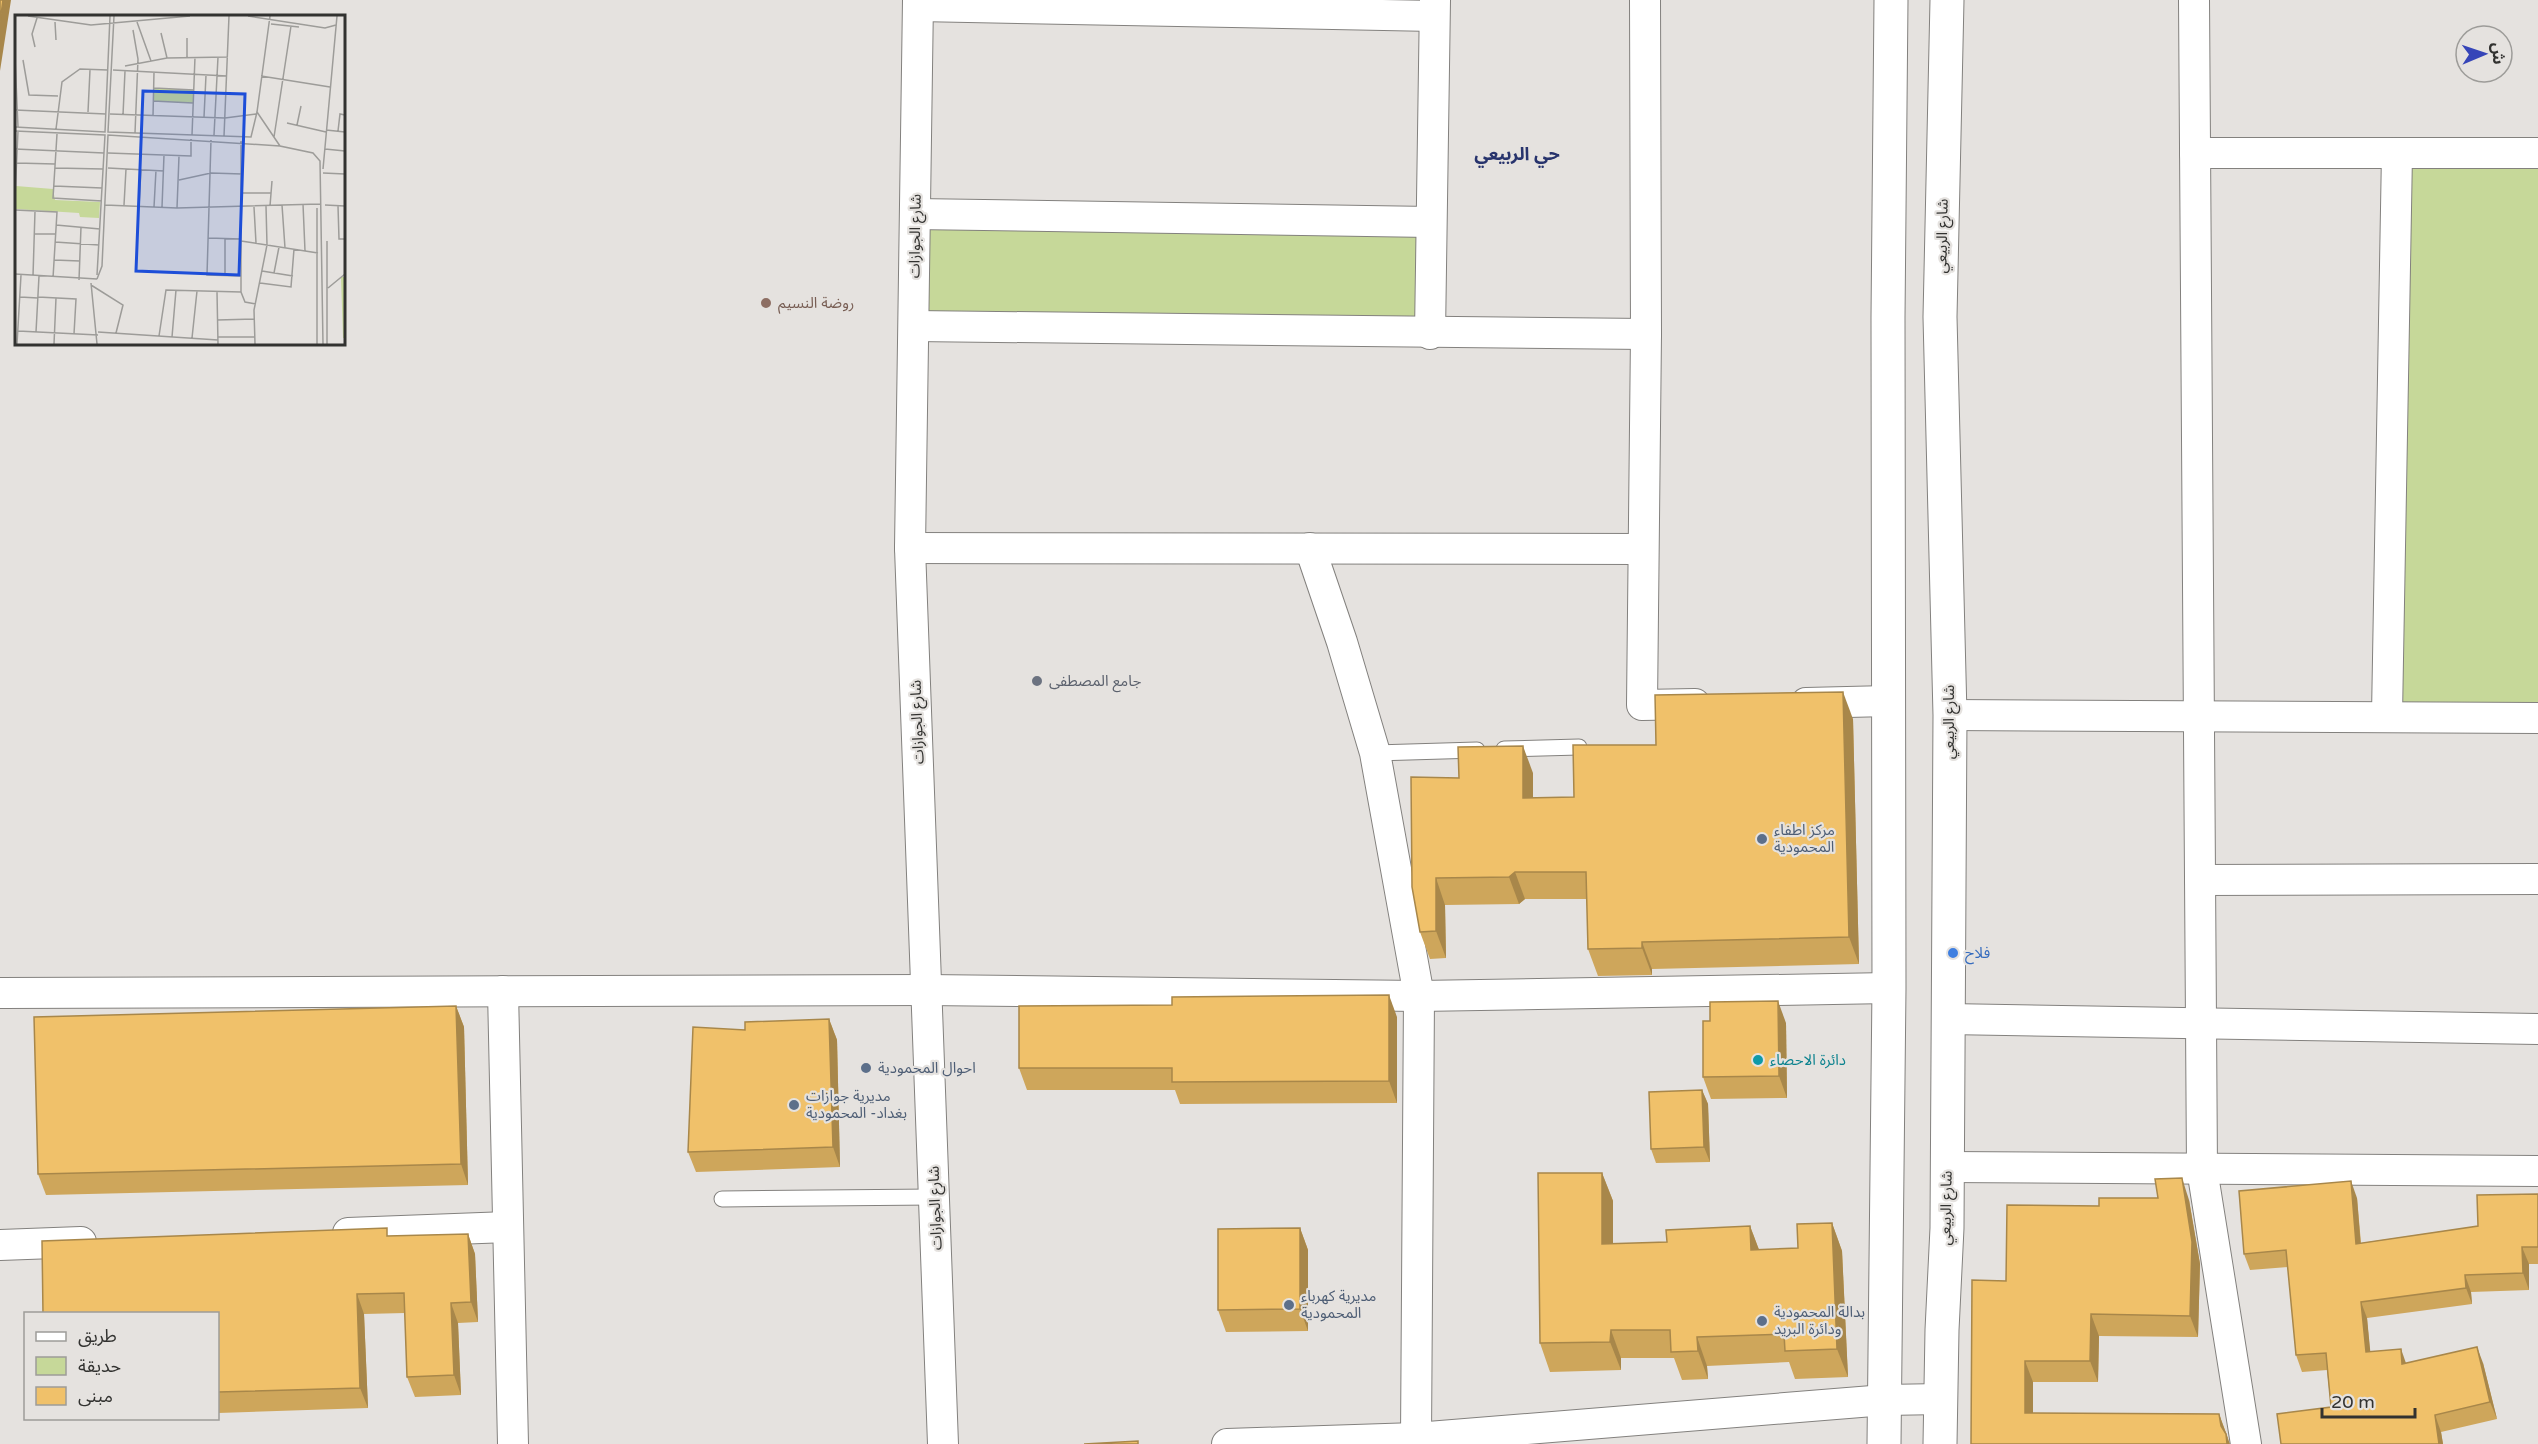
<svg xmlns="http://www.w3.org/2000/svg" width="2538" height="1444" font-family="'Varela Round','Noto Sans Arabic',sans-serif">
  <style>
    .green { fill: #c6d899 }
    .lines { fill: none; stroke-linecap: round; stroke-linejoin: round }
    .service-casing { stroke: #83817e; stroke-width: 17 }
    .minor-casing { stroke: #83817e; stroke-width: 32 }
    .tertiary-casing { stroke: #83817e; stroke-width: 35 }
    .service { stroke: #fff; stroke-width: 15 }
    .minor { stroke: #fff; stroke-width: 30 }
    .tertiary { stroke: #fff; stroke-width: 33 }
    .wall { fill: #cea65b }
    .shaded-wall { fill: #a8874a }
    .building { fill: #f0c16a; stroke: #a8874a; stroke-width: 1.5 }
    .education-dot { fill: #8d6e63; stroke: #e5e2df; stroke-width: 2 }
    .worship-dot { fill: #6b7280; stroke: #e5e2df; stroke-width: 2 }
    .service-dot { fill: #5c6f8a; stroke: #e5e2df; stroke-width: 2 }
    .shop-dot { fill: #3f7fe0; stroke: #e5e2df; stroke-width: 2 }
    .culture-dot { fill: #0f9aa8; stroke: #e5e2df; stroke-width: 2 }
    .labels { text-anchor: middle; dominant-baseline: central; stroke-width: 4.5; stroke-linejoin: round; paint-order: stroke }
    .street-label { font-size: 15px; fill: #323230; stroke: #e5e2df }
    .education-label { font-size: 15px; fill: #785e54; stroke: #e5e2df; text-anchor: start }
    .worship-label { font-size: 15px; fill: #5b616d; stroke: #e5e2df; text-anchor: start }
    .service-label { font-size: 15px; fill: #4e5e75; stroke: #e5e2df; text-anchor: start }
    .shop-label { font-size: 15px; fill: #366cbe; stroke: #e5e2df; text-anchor: start }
    .culture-label { font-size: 15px; fill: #0d838f; stroke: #e5e2df; text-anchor: start }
    .quarter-label { font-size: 18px; font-weight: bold; fill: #28346d; stroke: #e5e2df }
    .inset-road { fill: none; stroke: #9d9c99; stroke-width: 1.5 }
    .view { fill: #1d4ed8; fill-opacity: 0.15; stroke: #1d4ed8; stroke-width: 3 }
    .inset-edge { fill: none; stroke: #323230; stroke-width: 3 }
  </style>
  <rect width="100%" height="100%" fill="#e5e2df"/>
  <g class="green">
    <polygon points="2397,153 2538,153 2538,718 2387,715"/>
    <polygon points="915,214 1431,222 1430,334 914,326"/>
  </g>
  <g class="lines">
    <g class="service-casing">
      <g id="service">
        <polyline points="1504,749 1579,747"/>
        <polyline points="1375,753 1477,750"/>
        <polyline points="722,1199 934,1197"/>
      </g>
    </g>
    <g class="minor-casing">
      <g id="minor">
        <polyline points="918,0 910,548 943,1444"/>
        <polyline points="1645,0 1646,334 1642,705 1695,704"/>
        <polyline points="2194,0 2202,1169 2246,1444"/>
        <polyline points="918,6 1434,16"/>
        <polyline points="2195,153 2538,153"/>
        <polyline points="915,214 1431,222"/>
        <polyline points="914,326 1646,334"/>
        <polyline points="1430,334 1435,0"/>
        <polyline points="910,548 1643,549"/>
        <polyline points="1310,548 1342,642 1375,753 1419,996 1416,1438"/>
        <polyline points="1806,703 1888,701"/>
        <polyline points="1950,715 2538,718"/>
        <polyline points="2387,715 2397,153"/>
        <polyline points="2200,880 2538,879"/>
        <polyline points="503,991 513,1444"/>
        <polyline points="0,993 926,990 1419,996 1889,988"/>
        <polyline points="1948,1019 2538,1029"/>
        <polyline points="1947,1167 2538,1171"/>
        <polyline points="348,1233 508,1227"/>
        <polyline points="0,1245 81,1242"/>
        <polyline points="1227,1444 1416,1438 1885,1400 1941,1399"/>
      </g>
    </g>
    <g class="tertiary-casing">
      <g id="tertiary">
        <polyline points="1884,1444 1889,988 1888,318 1891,0"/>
        <polyline points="1940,1444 1942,1330 1947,1228 1950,715 1940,317 1947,0"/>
      </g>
    </g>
    <use href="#service" class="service"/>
    <use href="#minor" class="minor"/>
    <use href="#tertiary" class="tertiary"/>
  </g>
  <g class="wall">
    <polygon points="1853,719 1859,964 1652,969 1652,975 1598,976 1588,949 1587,899 1525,899 1519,904 1445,905 1446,958 1430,959 1420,932 1459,778 1533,773 1533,798 1574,797 1656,745"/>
    <polygon points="456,1006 464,1027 468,1185 46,1195 38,1174"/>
    <polygon points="1397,1017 1397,1103 1180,1104 1175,1090 1027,1090 1019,1068"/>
    <polygon points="829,1019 837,1040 840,1167 696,1172 688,1152 745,1030"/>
    <polygon points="1710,1021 1786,1023 1787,1098 1711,1099 1703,1077"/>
    <polygon points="1702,1090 1708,1104 1710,1162 1656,1163 1651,1149"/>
    <polygon points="1602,1173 1613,1201 1613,1244 1667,1242 1750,1226 1759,1250 1798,1248 1832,1223 1842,1251 1848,1377 1795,1379 1789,1362 1707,1366 1708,1379 1682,1380 1674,1358 1621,1358 1621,1370 1550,1372 1540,1343"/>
    <polygon points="2538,1194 2538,1264 2529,1264 2529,1290 2471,1292 2472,1304 2367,1318 2370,1352 2406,1363 2483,1363 2497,1419 2441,1432 2443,1444 2281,1444 2331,1407 2327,1370 2302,1372 2296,1355 2288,1267 2250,1270 2244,1254 2357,1198 2361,1243 2478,1226"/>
    <polygon points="2158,1198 2189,1200 2200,1264 2198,1337 2099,1336 2098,1382 2033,1382 2033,1413 2219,1414 2228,1438 1971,1444 2006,1281 2099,1206"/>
    <polygon points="1300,1228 1308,1250 1308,1331 1226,1332 1218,1310"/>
    <polygon points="468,1234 475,1254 478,1322 458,1323 461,1395 415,1397 407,1377 405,1313 364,1314 368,1408 218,1413 218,1314 390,1236"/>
  </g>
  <g class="shaded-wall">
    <polygon points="3,0 11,0 0,71 0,22"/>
    <polygon points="1843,692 1853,719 1859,964 1849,937"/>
    <polygon points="1523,746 1533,773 1533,825 1523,798"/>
    <polygon points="1515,872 1525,899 1519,904 1509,877"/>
    <polygon points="1436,878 1445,905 1446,958 1436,931"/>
    <polygon points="1642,942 1652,969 1652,975 1642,948"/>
    <polygon points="1389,995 1397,1017 1397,1103 1389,1081"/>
    <polygon points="1778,1001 1786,1023 1787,1098 1779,1076"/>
    <polygon points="456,1006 464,1027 468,1185 461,1164"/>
    <polygon points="829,1019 837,1040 840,1167 833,1147"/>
    <polygon points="1702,1090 1708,1104 1710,1162 1704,1147"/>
    <polygon points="1602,1173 1613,1201 1613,1273 1602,1244"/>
    <polygon points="2182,1178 2189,1200 2200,1264 2198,1337 2190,1316"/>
    <polygon points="2351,1181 2357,1198 2362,1261 2356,1244"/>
    <polygon points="1832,1223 1842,1251 1848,1377 1837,1349"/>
    <polygon points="1750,1226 1761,1255 1751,1250"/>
    <polygon points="1300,1228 1308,1250 1308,1331 1300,1309"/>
    <polygon points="468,1234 475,1254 478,1322 471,1302"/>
    <polygon points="2522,1247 2529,1264 2529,1290 2523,1273"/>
    <polygon points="2465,1275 2471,1292 2472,1304 2466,1288"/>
    <polygon points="357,1294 364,1314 368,1408 360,1388"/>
    <polygon points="2361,1302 2367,1318 2372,1369 2366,1352"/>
    <polygon points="451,1303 458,1323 461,1395 454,1375"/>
    <polygon points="2091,1314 2099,1336 2098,1382 2090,1361"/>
    <polygon points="1611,1330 1621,1358 1621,1370 1610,1342"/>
    <polygon points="1697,1337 1707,1366 1708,1379 1698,1351"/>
    <polygon points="2477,1347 2483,1363 2497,1419 2490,1402"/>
    <polygon points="2401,1349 2407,1366 2402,1364"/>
    <polygon points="2025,1361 2033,1382 2033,1435 2025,1413"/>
    <polygon points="2219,1414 2227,1436 2230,1444 2227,1444 2221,1426"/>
    <polygon points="2435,1415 2441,1432 2443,1444 2439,1444"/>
  </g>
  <g class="building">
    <polygon points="0,0 3,0 0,22"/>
    <polygon points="1843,692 1849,937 1642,942 1642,948 1588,949 1586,872 1515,872 1509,877 1436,878 1436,931 1420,932 1412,887 1411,777 1459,778 1458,747 1523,746 1523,798 1574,797 1573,745 1656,745 1655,695"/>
    <polygon points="1389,995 1389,1081 1172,1082 1172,1068 1019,1068 1019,1006 1172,1005 1172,997"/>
    <polygon points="1778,1001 1779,1076 1703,1077 1703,1021 1710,1021 1710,1002"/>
    <polygon points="456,1006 461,1164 38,1174 34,1017"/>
    <polygon points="829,1019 833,1147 688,1152 693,1027 745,1030 745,1022"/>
    <polygon points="1702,1090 1704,1147 1651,1149 1649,1092"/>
    <polygon points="1538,1173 1602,1173 1602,1244 1667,1242 1666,1230 1750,1226 1751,1250 1798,1248 1797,1224 1832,1223 1837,1349 1785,1351 1784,1334 1697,1337 1698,1351 1671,1352 1670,1330 1611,1330 1610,1342 1540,1343"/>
    <polygon points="2182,1178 2192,1242 2190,1316 2091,1314 2090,1361 2025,1361 2025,1413 2219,1414 2221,1426 2226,1434 2227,1444 1971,1444 1972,1280 2006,1281 2007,1205 2099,1206 2099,1198 2158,1198 2155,1179"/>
    <polygon points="2351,1181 2356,1244 2478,1226 2477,1195 2538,1194 2538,1247 2522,1247 2523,1273 2465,1275 2466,1288 2361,1302 2366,1352 2401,1349 2402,1364 2477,1347 2490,1402 2435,1415 2439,1444 2281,1444 2277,1414 2331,1407 2326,1353 2296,1355 2286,1250 2244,1254 2239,1191"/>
    <polygon points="387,1228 387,1236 468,1234 471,1302 451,1303 454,1375 407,1377 404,1293 357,1294 360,1388 218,1392 218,1314 43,1314 42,1241"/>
    <polygon points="1300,1228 1300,1309 1218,1310 1218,1229"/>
    <polygon points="1138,1441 1138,1444 1084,1444"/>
  </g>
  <circle class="education-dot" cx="766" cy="303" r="6"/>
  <circle class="worship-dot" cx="1037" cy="681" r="6"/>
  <g class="service-dot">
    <circle cx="1762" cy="839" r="6"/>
    <circle cx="866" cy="1068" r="6"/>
    <circle cx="794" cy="1105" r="6"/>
    <circle cx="1289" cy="1305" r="6"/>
    <circle cx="1762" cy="1321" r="6"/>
  </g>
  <circle class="shop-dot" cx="1953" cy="953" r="6"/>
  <circle class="culture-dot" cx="1758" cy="1060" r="6"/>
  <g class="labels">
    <g class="street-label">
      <text transform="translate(915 236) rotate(-89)">شارع الجوازات</text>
      <text transform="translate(1942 236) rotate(-89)">شارع الربيعي</text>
      <text transform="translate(917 722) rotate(-92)">شارع الجوازات</text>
      <text transform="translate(1949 722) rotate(-90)">شارع الربيعي</text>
      <text transform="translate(935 1208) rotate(-92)">شارع الجوازات</text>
      <text transform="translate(1946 1208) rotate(-89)">شارع الربيعي</text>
    </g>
    <g class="education-label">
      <text x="778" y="303">روضة النسيم</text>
    </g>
    <g class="worship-label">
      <text x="1049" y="681">جامع المصطفى</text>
    </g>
    <g class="service-label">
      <text x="1774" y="830">مركز اطفاء<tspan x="1774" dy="17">المحمودية</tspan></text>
      <text x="878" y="1068">احوال المحمودية</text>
      <text x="806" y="1096">مديرية جوازات<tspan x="806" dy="17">بغداد- المحمودية</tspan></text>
      <text x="1301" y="1296">مديرية كهرباء<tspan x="1301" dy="17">المحمودية</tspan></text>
      <text x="1774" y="1312">بدالة المحمودية<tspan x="1774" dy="17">ودائرة البريد</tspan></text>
    </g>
    <g class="shop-label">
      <text x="1965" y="953">فلاح</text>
    </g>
    <g class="culture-label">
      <text x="1770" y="1060">دائرة الاحصاء</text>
    </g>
    <g class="quarter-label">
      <text x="1517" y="154">حي الربيعي</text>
    </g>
  </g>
  <g transform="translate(15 15)">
    <rect width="330" height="330" fill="#e5e2df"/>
    <path d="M 139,73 L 179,75 L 178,88 L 138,86 ZM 1,171 L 38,174 L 40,185 L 85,187 L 84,203 L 65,202 L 64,198 L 0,194 ZM 326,262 L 330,262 L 330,323 L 328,323 Z" fill="#c6d899"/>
    <path class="inset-road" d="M 13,1 L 76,10 L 175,1M 99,1 L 93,117 L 236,122 L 242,97M 233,1 L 310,13 L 321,10M 255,1 L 242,97 L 265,131 L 298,138 L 305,146 L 308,329M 40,7 L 41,25M 122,7 L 136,46M 256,9 L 284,12M 118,15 L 123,44 L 120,118M 146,18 L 152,43M 172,23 L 172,42M 20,32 L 17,19 L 22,3M 0,43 L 3,112M 8,45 L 14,80 L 43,81M 110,51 L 152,43 L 213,42M 98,55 L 212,61M 246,61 L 315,72M 139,73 L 179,75M 138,86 L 178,88M 0,95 L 91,99M 73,97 L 75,55M 95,99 L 210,103 L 241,99M 108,100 L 110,56M 138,101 L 139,57M 189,102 L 191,60M 272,108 L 311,117M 282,110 L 286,91M 0,112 L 90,117 L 95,1M 41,114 L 47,67 L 65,54 L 93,55M 311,115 L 330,117M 0,116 L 90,120 L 82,260M 323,116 L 325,99 L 330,100M 42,119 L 38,183 L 87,186M 177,120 L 180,42M 199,120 L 203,42M 209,121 L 214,1M 259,122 L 276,11M 196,125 L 192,260 L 226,261M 226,126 L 226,277 L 230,287 L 241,289M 0,134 L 89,138M 310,134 L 330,136M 93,138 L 176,141 L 176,124M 1,148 L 40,149M 40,153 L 88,154M 93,153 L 149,156M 308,154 L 322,1M 308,158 L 330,159M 164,165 L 196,158 L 227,159M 39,171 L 87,173M 227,178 L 256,178M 0,182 L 3,116M 288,189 L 290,236M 90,190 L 162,193 L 305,189M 109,190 L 111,154M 267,190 L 270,233M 310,190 L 330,191M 124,191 L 126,154M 255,191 L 257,166M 323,191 L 324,224 L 330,224M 139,192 L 141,155M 147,192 L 149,140M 239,192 L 241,228M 162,193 L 164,141M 302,193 L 302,329M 0,195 L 42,197 L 38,263M 41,210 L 85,214M 19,219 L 41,219M 193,223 L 226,224M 226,226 L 303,238M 312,226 L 312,329M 40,227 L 84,230M 39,245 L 65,246M 247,256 L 278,261M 259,258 L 264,232M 0,259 L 82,264M 18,261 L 20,196M 210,261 L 210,223M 82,264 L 87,251 L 93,120 L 265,131M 64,265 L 66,212M 76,268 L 82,329M 245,268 L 276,272 L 279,234M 76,270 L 108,290 L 101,318M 313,273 L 330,259M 202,277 L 203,329M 5,282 L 23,283M 23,282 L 61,284 L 59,319M 202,305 L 240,304M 3,316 L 83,320M 21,317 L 24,261M 83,317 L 203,325M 144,321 L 151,275 L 226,277M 157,322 L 161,275M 203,322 L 240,322M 177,323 L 182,276M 2,329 L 6,260M 39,329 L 41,283M 240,329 L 239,295 L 252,230 L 251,191"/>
    <path class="view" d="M 128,76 L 230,79 L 224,260 L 121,256 Z"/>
    <rect width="330" height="330" class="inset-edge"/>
  </g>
  <rect x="24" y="1312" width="195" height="108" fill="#e5e2df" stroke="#9d9c99" stroke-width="1.5"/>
  <rect x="36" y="1332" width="30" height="9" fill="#ffffff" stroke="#9d9c99" stroke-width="1.5"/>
  <text x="78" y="1342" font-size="18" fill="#323230">طريق</text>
  <rect x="36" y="1357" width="30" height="18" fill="#c6d899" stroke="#9d9c99" stroke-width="1.5"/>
  <text x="78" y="1372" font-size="18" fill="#323230">حديقة</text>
  <rect x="36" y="1387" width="30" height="18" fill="#f0c16a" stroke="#9d9c99" stroke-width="1.5"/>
  <text x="78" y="1402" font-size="18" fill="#323230">مبنى</text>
  <g transform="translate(2484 54) rotate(88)"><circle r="28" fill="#e5e2df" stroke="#9d9c99" stroke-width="1.5"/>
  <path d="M0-4.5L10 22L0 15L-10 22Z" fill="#3645b8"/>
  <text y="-9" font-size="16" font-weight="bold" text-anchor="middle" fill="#323230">ش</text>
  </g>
  <path d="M2322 1408v9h93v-9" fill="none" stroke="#323230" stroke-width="3"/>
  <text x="2331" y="1408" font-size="18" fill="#323230" stroke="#e5e2df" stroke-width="4.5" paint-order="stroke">20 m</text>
</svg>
